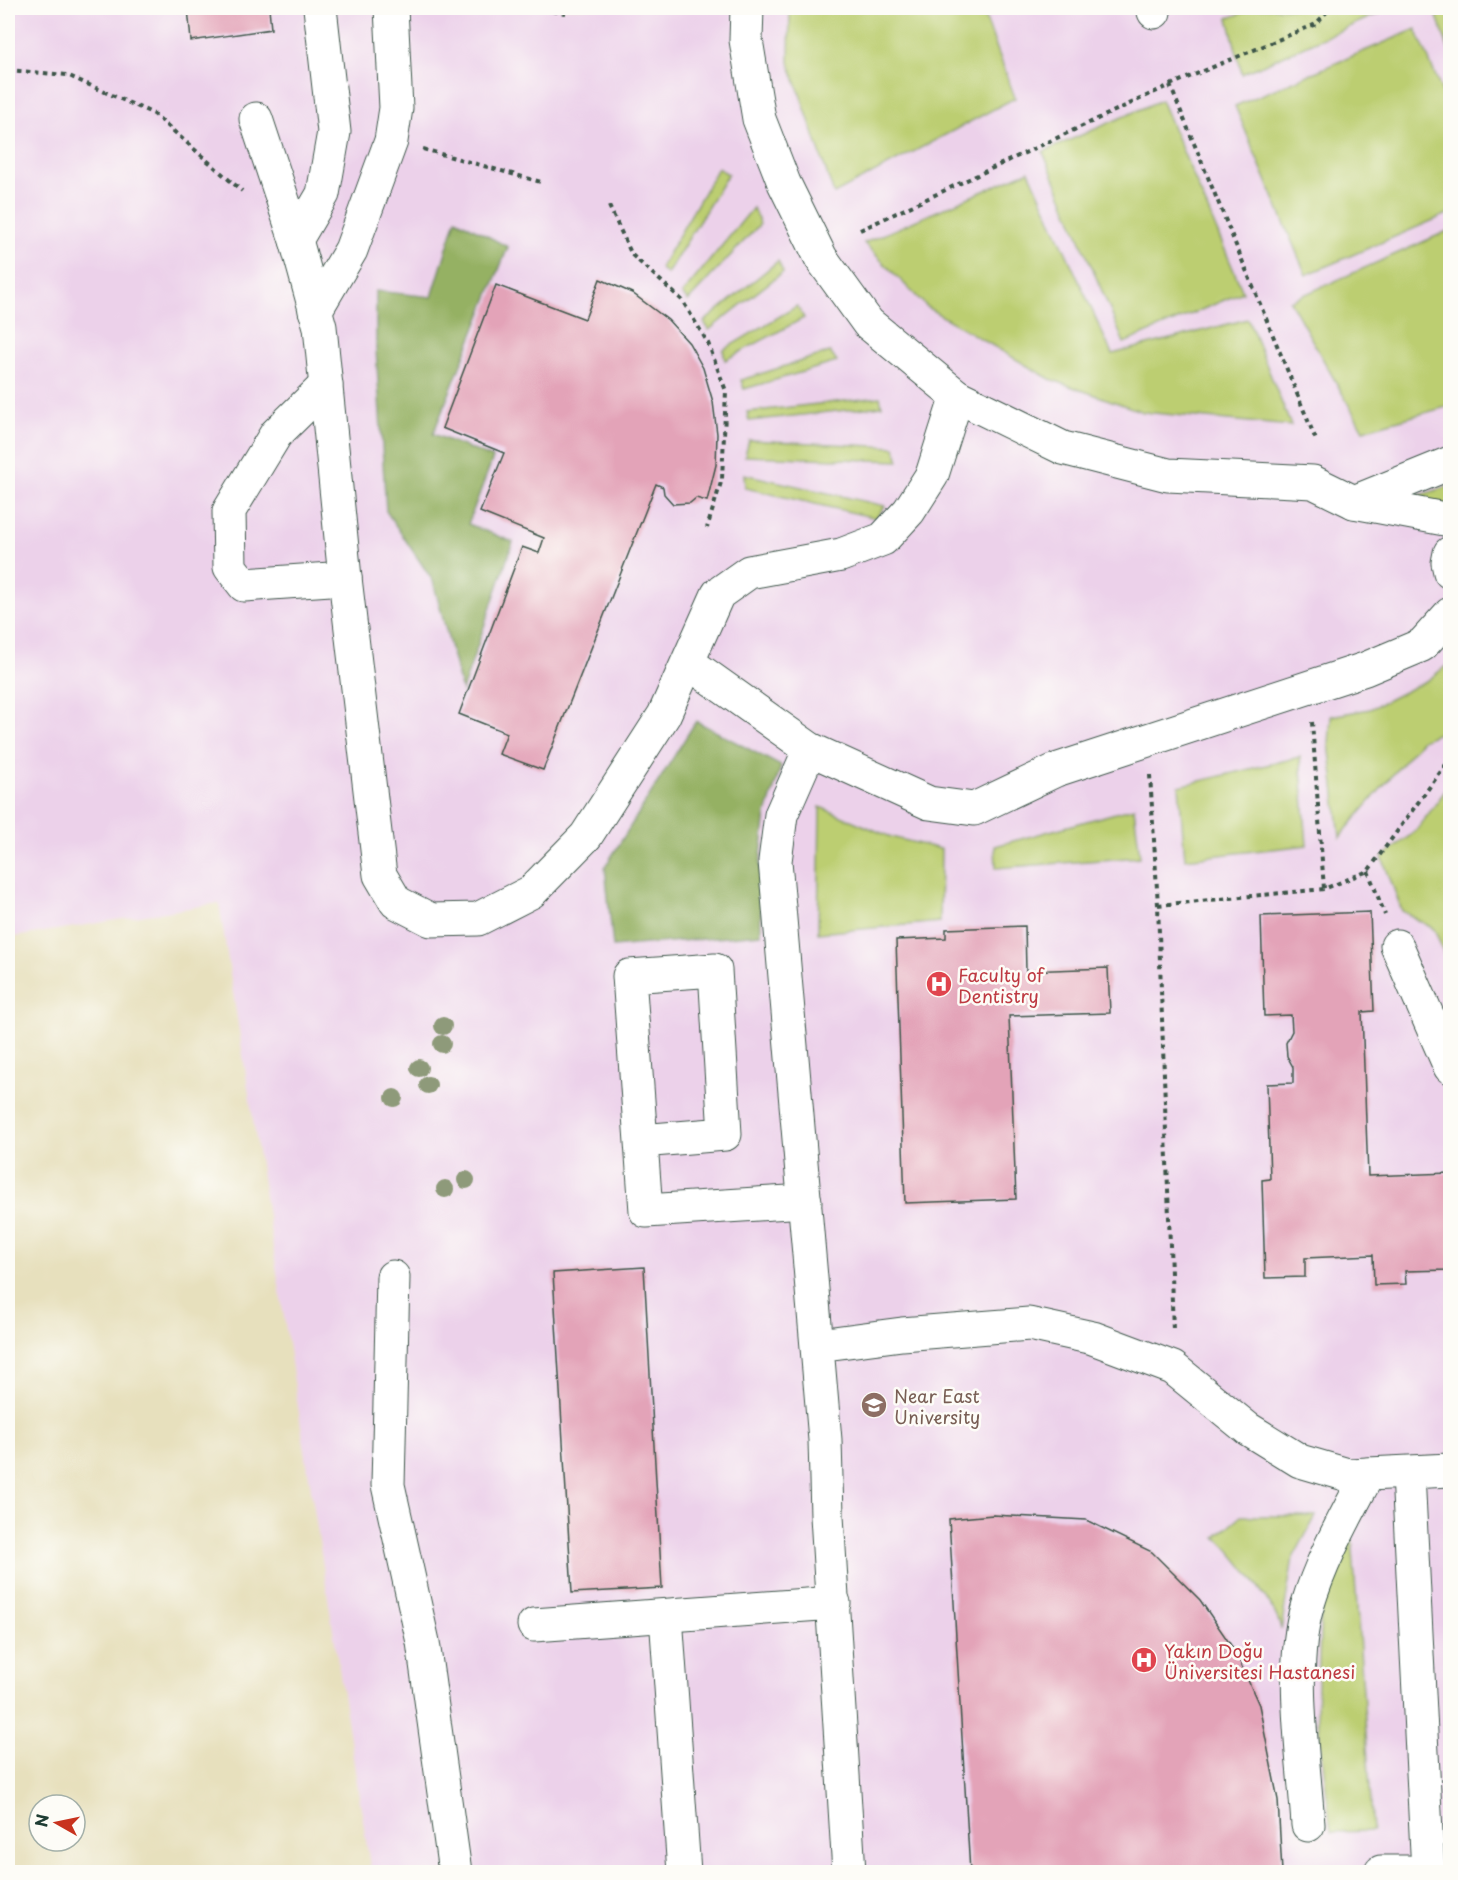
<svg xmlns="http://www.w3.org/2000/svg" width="1458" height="1880" font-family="'Playpen Sans',sans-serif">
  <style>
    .built { fill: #ecd1ea }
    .green { fill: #bcce71; stroke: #6e8652; stroke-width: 1.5 }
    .forest { fill: #95b163; stroke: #5a774c; stroke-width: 1.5 }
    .building { fill: #e3a3b8 }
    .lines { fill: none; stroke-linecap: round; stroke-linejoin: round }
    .minor-casing { stroke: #3d5549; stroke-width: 35 }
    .path { stroke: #3d5549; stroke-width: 4; stroke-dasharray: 4.5 4.5; stroke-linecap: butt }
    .minor { stroke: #fff; stroke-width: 33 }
    .tree { fill: #8e9a7a }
    .labels { text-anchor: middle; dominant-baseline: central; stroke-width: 5; stroke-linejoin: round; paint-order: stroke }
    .health-label { font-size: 18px; fill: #be3a42; stroke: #fdfcf7; text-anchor: start }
    .education-label { font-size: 18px; fill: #785e54; stroke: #fdfcf7; text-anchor: start }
  </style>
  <rect width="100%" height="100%" fill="#fdfcf7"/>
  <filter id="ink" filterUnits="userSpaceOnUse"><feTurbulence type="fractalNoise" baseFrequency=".0167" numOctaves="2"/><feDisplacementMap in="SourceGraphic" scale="12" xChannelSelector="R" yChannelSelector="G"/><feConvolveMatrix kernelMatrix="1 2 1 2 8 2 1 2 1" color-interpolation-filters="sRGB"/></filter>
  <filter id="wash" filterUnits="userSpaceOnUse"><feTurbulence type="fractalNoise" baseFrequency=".008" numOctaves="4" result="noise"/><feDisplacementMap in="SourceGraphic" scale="24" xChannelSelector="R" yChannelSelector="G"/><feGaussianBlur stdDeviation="1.35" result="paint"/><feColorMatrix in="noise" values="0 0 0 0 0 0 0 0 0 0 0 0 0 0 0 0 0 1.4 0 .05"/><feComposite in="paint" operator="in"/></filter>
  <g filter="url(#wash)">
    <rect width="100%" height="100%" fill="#e7e0bd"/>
    <polygon class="built" points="8,8 1450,8 1450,1872 371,1872 219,903 8,938"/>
    <g class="green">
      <polygon points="790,8 982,8 1015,98 834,194 789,62"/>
      <polygon points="1256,8 1391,8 1242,74 1228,18"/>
      <polygon points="1434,8 1450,8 1450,53"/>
      <polygon points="1416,29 1450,110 1450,213 1306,275 1235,106"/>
      <polygon points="1161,100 1243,292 1124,343 1043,152"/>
      <polygon points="718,168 728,174 667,274 660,268"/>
      <polygon points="1029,171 1112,354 1248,319 1291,426 1143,412 1050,379 928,308 864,243"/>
      <polygon points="753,208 760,224 688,301 682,294"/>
      <polygon points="1450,230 1450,406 1363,430 1290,301"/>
      <polygon points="778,261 783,272 709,330 704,322"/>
      <polygon points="797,306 804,318 725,360 723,350"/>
      <polygon points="830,352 837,362 744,389 741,380"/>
      <polygon points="880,397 882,406 749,421 747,412"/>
      <polygon points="749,440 895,447 899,461 745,456"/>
      <polygon points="744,474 885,506 876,518 745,488"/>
      <polygon points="1450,486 1450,507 1414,497"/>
      <polygon points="1450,663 1450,728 1422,740 1340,837 1329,743 1331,716 1370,709 1428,680"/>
      <polygon points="1300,757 1307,845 1185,859 1179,786"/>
      <polygon points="1450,784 1450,968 1434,929 1402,911 1382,857 1416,831"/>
      <polygon points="820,807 891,837 941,849 940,922 818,933"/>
      <polygon points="1134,808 1140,857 996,868 995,846"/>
      <path d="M 1241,1516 L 1316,1516 L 1293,1558 L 1281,1630 C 1280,1611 1232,1550 1216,1537 Z"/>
      <polygon points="1352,1537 1373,1831 1331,1832 1317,1711 1321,1608"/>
    </g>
    <g class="forest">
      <polygon points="456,219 508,247 433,434 493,458 468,524 513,542 462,691 433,581 386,511 376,349 376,291 432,297"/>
      <polygon points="696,721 781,766 766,814 760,864 761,934 613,947 605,867"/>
    </g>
    <g id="blocks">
      <g class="building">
        <polygon points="188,8 269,8 271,29 191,41"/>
        <polygon points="600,279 632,293 668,320 689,343 703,368 713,402 717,434 716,465 707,501 696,498 690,503 673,504 664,494 663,487 656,484 543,770 499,754 507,733 459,714 522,547 539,553 544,538 480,512 504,453 442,428 496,285 585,319"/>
        <polygon points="1370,912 1374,1011 1362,1012 1368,1176 1450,1173 1450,1270 1405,1271 1406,1284 1374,1285 1373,1255 1305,1258 1305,1277 1265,1278 1262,1180 1270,1179 1267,1084 1293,1083 1293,1067 1287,1056 1286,1043 1292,1031 1291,1015 1264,1016 1261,916"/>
        <polygon points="1025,926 1026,971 1108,968 1110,1013 1009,1016 1016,1199 905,1203 896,940 946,938 946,929"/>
        <polygon points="644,1267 662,1588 572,1593 553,1273"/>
        <polygon points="993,1515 1086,1520 1152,1552 1200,1600 1235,1651 1259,1705 1278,1800 1282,1872 970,1872 949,1519"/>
      </g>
    </g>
  </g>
  <g filter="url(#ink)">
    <use href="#blocks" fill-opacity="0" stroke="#3d5549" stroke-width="1.5"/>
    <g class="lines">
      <g class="minor-casing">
        <g id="minor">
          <polyline points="747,8 746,40 759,119 784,183 821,258 868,323 957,396 1063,448 1168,475 1313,482 1354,502 1450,520"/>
          <polyline points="1153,8 1154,12"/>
          <polyline points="256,119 296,240 320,327 345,578 380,875 396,902 431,920 478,919 531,892 586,836 664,715 718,594 749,572 841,555 883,539 909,511 932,475 957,396"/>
          <polyline points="296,240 323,194 334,132 320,8"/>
          <polyline points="315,311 351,250 391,141 396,108 391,8"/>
          <polyline points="326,385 276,434 229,511 230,567 244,585 345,578"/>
          <polyline points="1354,502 1450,463"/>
          <polyline points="1450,553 1448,563 1450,572"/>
          <polyline points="689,663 810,749 929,803 974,809 1056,770 1365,669 1422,645 1450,614"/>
          <polyline points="810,749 781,815 775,861 825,1440 827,1516 849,1872"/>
          <polyline points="1397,946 1450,1067"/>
          <polyline points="641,1141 725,1134 715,970 629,976 646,1211 805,1201"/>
          <polyline points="393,1277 388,1485 423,1642 455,1872"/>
          <polyline points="818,1345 902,1334 1029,1324 1093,1338 1173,1368 1248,1429 1300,1461 1348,1475 1450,1470"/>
          <polyline points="1408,1474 1428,1872"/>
          <polyline points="666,1616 684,1872"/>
          <polyline points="534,1625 834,1603"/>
          <path d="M 1308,1825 C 1304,1759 1289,1669 1307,1607 C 1321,1560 1345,1518 1368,1474"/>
          <polyline points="1381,1872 1408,1872"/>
        </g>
      </g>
      <g class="path">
        <polyline points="526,8 566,13"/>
        <polyline points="8,70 67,75 154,114 242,191"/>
        <polyline points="1170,85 1316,24 1330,8"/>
        <polyline points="423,149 541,182"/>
        <polyline points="609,206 632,255 682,300 708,343 726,391 722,479 707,528"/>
        <polyline points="860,230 1170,85 1316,440"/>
        <polyline points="1312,722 1324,889"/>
        <polyline points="1150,775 1158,905 1173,1331"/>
        <polyline points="1368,871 1385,915"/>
        <polyline points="1158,905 1324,889 1368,871 1450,759"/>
      </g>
      <use href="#minor" class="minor"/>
    </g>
    <g class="tree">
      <circle cx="443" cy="1026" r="9"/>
      <circle cx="442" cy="1044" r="9"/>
      <circle cx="419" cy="1068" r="9"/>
      <circle cx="428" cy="1085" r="9"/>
      <circle cx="394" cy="1098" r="9"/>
      <circle cx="466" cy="1180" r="9"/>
      <circle cx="445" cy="1189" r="9"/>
    </g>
  </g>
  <defs>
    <g id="hospital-disc" transform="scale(1.35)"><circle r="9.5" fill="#e0444e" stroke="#fdfcf7"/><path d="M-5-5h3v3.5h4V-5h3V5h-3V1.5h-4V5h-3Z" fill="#fff"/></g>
    <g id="university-disc" transform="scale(1.35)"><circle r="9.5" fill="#8d6e63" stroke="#fdfcf7"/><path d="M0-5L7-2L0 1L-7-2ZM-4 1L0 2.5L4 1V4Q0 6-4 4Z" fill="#fff"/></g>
  </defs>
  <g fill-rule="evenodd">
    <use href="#hospital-disc" x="939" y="984"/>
    <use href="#university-disc" x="874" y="1405"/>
    <use href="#hospital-disc" x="1144" y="1660"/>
  </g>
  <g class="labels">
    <g class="health-label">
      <text x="958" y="974">Faculty of<tspan x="958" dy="21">Dentistry</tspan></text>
      <text x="1164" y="1650">Yakın Doğu<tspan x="1164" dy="21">Üniversitesi Hastanesi</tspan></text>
    </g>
    <g class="education-label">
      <text x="894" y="1395">Near East<tspan x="894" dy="21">University</tspan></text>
    </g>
  </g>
  <rect width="1458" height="1880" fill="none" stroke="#fdfcf7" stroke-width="30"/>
  <g transform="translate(57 1823) rotate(279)"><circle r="28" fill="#fdfcf7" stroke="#a4b0a9" stroke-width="1.5"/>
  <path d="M0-4.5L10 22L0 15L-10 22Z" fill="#c8321e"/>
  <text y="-9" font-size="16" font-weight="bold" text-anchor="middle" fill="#1f3d34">N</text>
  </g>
</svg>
